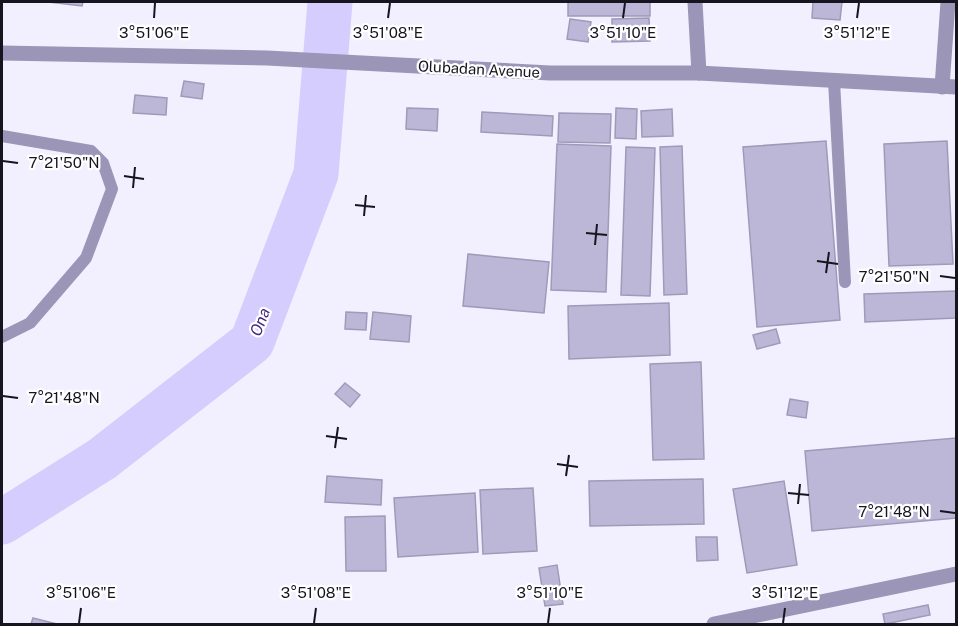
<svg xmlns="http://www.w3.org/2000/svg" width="958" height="626" font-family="'Public Sans',sans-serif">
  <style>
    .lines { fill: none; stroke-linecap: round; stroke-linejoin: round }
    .river { stroke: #d5cdfd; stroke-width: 45 }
    .building { fill: #bcb7d7; stroke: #9f9ab9; stroke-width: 1.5 }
    .service { stroke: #9b95b8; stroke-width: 12 }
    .minor { stroke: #9b95b8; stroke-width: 15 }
    .tertiary { stroke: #9b95b8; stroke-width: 15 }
    .ticks { fill: none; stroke: #16141f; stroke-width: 2 }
    .labels { text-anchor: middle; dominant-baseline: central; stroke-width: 4.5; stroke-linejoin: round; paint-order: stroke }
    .street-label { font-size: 15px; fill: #16141f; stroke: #fff }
    .water-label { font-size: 16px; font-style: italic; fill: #442882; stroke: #fff }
    .ticks-label { font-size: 15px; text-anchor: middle; fill: #16141f; stroke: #fff; stroke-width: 4.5; stroke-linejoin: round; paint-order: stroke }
  </style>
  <rect width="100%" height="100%" fill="#f2f0fe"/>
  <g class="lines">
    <polyline class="river" points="2,522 102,459 252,342 316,174 330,2"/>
  </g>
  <g class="building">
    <polygon points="48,2 83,2 82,6"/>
    <rect x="568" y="2" width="82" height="14"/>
    <polygon points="813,2 842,2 840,20 812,18"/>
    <polygon points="649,18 650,41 612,42 612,19"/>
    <polygon points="570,19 591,22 588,42 567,39"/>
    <polygon points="184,81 204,84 202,99 181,96"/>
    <polygon points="135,95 167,98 166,115 133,113"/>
    <polygon points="407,108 438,109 437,131 406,129"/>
    <polygon points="616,108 637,109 636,139 615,138"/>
    <polygon points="672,109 673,136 642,137 641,111"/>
    <polygon points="482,112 553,116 552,136 481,132"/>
    <polygon points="559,113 611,114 610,143 558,142"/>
    <polygon points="826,141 840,320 757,327 743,147"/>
    <polygon points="947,141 953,264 889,266 884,144"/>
    <polygon points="557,144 611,146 606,292 551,290"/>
    <polygon points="682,146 687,294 664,295 660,147"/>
    <polygon points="626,147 655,148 650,296 621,295"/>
    <polygon points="468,254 549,262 544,313 463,306"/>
    <polygon points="956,291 956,318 865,322 864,294"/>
    <polygon points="669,303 670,355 569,359 568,306"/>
    <polygon points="346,312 367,313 366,330 345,329"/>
    <polygon points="373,312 411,316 409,342 370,339"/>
    <polygon points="776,329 780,343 757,349 753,335"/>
    <polygon points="701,362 704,459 653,460 650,364"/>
    <polygon points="345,383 360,395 350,407 335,394"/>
    <polygon points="790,399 808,402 806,418 787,415"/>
    <polygon points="956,438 956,518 812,531 805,451"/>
    <polygon points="327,476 382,480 381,505 325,502"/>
    <polygon points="703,479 704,524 590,526 589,481"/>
    <polygon points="784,481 797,565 747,573 733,489"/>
    <polygon points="533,488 537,551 483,554 480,490"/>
    <polygon points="475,493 478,552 398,557 394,498"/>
    <polygon points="385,516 386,571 346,571 345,517"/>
    <polygon points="696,537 717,537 718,560 697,561"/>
    <polygon points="557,565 563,604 545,606 539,568"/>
    <polygon points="928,605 930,615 885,624 883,614"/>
    <polygon points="33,618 57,624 31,624"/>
  </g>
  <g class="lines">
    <g class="service">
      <polyline points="834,81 845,282"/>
      <polyline points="2,136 91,151 103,163 112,189 86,258 30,323 2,337"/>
    </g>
    <g class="minor">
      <polyline points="695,2 699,73"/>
      <polyline points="942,87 948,2"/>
      <polyline points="714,624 956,574"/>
    </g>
    <polyline class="tertiary" points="2,53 267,58 550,73 699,73 956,87"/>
  </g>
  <path class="ticks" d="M 154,18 L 155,3M 388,18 L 390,3M 623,18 L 625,3M 857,18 L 859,3M 3,161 L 18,163M 124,176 L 144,179M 133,188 L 135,167M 355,205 L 375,207M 364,216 L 366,195M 586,233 L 607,235M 595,245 L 597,224M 817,261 L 838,264M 826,273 L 829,252M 940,276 L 955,278M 3,396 L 18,398M 326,436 L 347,439M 335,448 L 338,427M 557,464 L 578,467M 566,476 L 569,455M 788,493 L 809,495M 798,504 L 800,484M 940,511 L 955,513M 79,623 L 81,608M 314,623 L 316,608M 548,623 L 550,608M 783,623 L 785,608"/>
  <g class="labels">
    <g class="street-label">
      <text transform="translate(479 69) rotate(3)">Olubadan Avenue</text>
    </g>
    <g class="water-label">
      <text transform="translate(260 322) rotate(-69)">Ona</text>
    </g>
  </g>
  <g class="ticks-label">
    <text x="154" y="38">3°51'06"E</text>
    <text x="388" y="38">3°51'08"E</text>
    <text x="623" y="38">3°51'10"E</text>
    <text x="857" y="38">3°51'12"E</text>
    <text x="64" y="168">7°21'50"N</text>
    <text x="894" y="282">7°21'50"N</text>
    <text x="64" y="403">7°21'48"N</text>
    <text x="894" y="517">7°21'48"N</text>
    <text x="81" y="598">3°51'06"E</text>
    <text x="316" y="598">3°51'08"E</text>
    <text x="550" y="598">3°51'10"E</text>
    <text x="785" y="598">3°51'12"E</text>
  </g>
  <rect width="958" height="626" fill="none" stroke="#16141f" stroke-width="6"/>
</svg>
